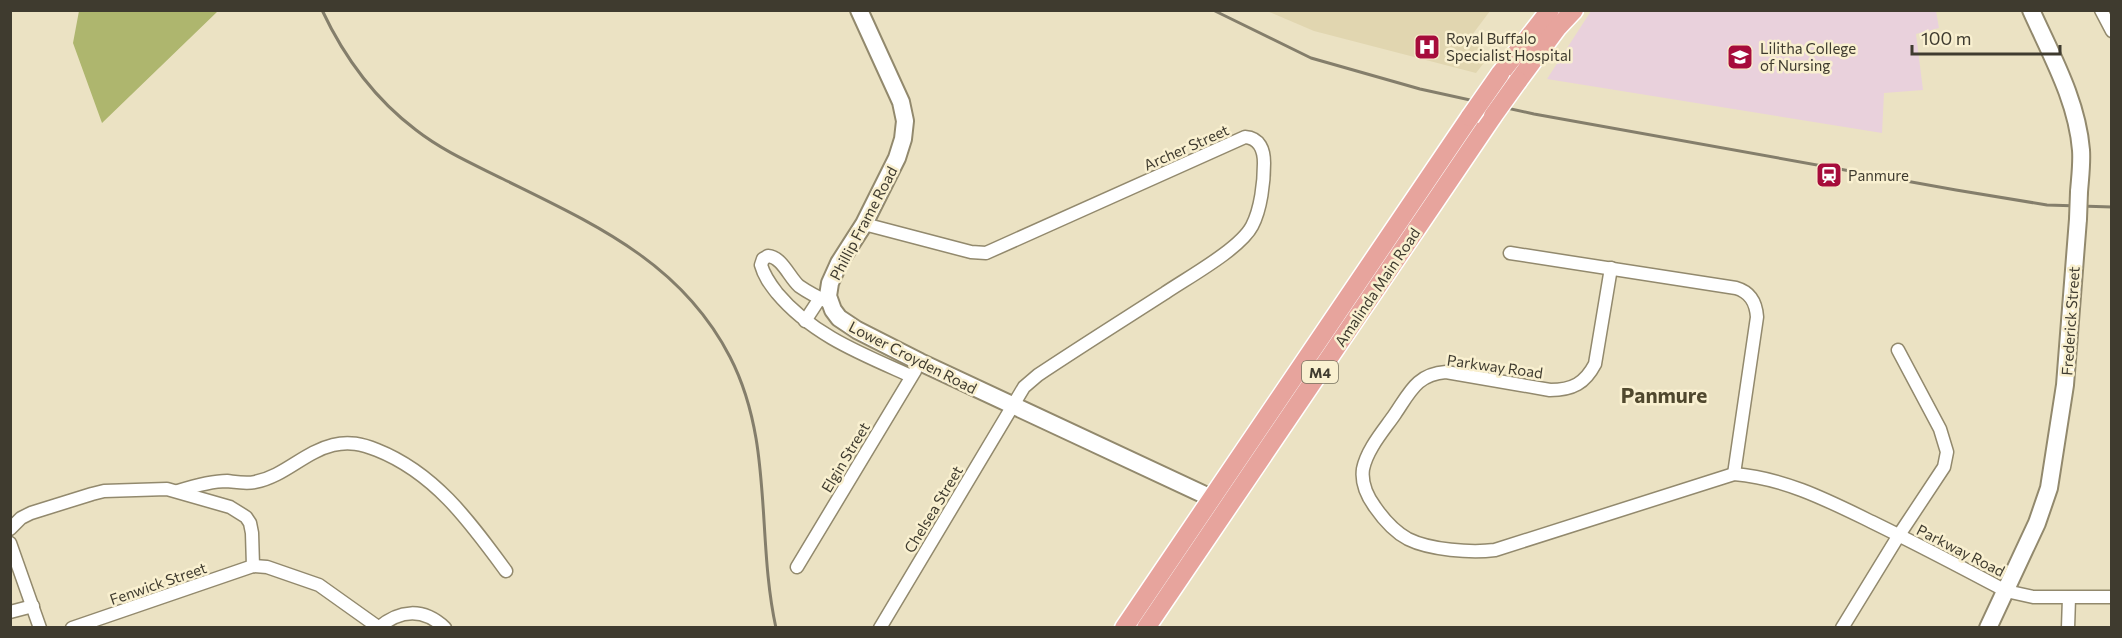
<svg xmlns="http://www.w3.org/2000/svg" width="2122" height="638" font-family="Commissioner,sans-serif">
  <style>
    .built { fill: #e1d6b0 }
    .education { fill: #e9d1dc }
    .green { fill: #aeb66e }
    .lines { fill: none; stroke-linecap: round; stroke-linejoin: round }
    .street-casing { stroke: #92896d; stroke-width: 15 }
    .secondary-casing { stroke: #92896d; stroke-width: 20 }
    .primary-casing { stroke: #fff; stroke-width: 21 }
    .street { stroke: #fff; stroke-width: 12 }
    .secondary { stroke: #fff; stroke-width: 16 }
    .primary { stroke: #e7a49d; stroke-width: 18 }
    .rail { stroke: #847e6b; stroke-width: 3 }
    .secondary-bridge-casing { stroke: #92896d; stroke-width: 20; stroke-linecap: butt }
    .primary-bridge-casing { stroke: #fff; stroke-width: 21; stroke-linecap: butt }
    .secondary-bridge { stroke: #fff; stroke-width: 16 }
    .primary-bridge { stroke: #e7a49d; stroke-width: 18 }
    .labels { text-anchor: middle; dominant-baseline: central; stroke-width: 5; stroke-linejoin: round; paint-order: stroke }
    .shield { fill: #f9f0d0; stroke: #77715f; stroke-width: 1.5 }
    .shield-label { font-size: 14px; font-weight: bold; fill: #3f3b2f }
    .poi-label { font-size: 15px; fill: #3f3b2f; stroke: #f9f0d0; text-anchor: start }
    .street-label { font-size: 15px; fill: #3f3b2f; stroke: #f9f0d0 }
    .district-label { font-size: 21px; font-weight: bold; fill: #50482e; stroke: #f9f0d0 }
  </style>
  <rect width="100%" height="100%" fill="#ebe2c3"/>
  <polygon class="built" points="1267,11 1490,11 1469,39 1490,55 1476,73 1314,31"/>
  <polygon class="education" points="1591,11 1936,11 1939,28 1916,34 1923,90 1884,93 1882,133 1547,79"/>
  <polygon class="green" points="79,11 79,10 218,11 102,123 73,43"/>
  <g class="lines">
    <g class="street-casing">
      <g id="street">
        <polyline points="2101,10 2112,31"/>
        <path d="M 864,224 L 971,252 L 986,253 L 1245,137 C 1260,138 1264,150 1264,163 C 1264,182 1261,209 1252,226 C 1240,249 1187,278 1165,293 C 1123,320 1080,347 1038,375 L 1024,387 L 880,628"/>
        <path d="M 1510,253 L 1736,288 C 1750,292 1756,302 1757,317 L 1734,474"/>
        <path d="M 1611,268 L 1595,364 C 1585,383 1573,390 1550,390 L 1446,372 C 1417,374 1410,392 1395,414 C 1384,430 1367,449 1363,469 C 1361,483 1367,496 1375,507 C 1384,520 1395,532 1408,539 C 1430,550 1471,553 1495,550 L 1734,474 C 1784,478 1827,500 1872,522 C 1917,544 1961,567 2006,591 L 2033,597 L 2112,597"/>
        <path d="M 830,303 C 819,298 809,293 799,286 C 789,277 782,257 768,256 L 763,259 L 761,265 C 764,276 770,284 777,293 C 812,335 862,354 911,376"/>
        <polyline points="805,321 820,298"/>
        <path d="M 178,491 C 194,486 211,481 227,481 C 236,482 246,484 255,482 C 285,476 304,452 333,445 C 349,441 362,444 377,450 C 435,473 470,522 506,571"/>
        <polyline points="10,529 21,518 31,513 92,494 104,491 167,489 230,507 246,517 250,523 252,533 253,566"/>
        <polyline points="10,543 40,628"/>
        <polyline points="797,567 915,371"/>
        <polyline points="10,612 33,606"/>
        <polyline points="72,628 253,566 267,567 319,585 378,627"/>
        <path d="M 378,628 C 399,610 423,607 445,628"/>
        <polyline points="1842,628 1899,535 1944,467 1947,452 1940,429 1898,350"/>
        <polyline points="2068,628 2069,598"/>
      </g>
    </g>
    <g class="secondary-casing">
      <g id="secondary">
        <polyline points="859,10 901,102 905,121 903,139 897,158 864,224 839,263 830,283 828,296 833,310 839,318 857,330 920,362 1222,503"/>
        <path d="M 2031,10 C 2051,55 2077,100 2081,150 C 2082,164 2080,178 2079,192"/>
        <polyline points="1988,628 2037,523 2049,488 2065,385 2078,219"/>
      </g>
    </g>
    <g class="primary-casing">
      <g id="primary">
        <polyline points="1500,74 1550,10"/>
        <polyline points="1518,81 1558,27 1574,10"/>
        <polyline points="1124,628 1470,117"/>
        <polyline points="1146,628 1493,116"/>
      </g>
    </g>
    <use href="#street" class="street"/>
    <use href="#secondary" class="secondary"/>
    <use href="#primary" class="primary"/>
    <g class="rail">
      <path d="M 322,10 C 344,57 375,99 416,130 C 443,151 473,164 503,179 C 594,224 681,262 730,357 C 774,442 756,537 776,628"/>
      <polyline points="1213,10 1311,58 1420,89 1534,114 1956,190 2047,205 2112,207"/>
    </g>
    <g class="secondary-bridge-casing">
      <polyline id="secondary-bridge" points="2078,219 2079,192"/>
    </g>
    <g class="primary-bridge-casing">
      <g id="primary-bridge">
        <polyline points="1493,116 1518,81"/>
        <polyline points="1470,117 1500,74"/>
      </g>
    </g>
    <use href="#secondary-bridge" class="secondary-bridge"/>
    <use href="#primary-bridge" class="primary-bridge"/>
  </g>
  <defs>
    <g id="hospital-square" transform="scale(1.35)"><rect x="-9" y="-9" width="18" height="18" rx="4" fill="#a60c3b" stroke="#f9f0d0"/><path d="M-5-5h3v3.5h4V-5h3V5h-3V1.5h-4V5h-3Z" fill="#fff"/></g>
    <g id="university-square" transform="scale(1.35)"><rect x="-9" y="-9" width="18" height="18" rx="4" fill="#a60c3b" stroke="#f9f0d0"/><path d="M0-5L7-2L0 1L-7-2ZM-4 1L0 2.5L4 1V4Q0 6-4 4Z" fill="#fff"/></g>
    <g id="station-square" transform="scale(1.35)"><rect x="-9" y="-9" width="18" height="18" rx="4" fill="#a60c3b" stroke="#f9f0d0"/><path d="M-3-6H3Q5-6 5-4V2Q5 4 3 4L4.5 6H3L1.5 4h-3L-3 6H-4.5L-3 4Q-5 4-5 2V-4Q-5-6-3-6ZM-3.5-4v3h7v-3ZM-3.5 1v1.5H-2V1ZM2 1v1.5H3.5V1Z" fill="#fff"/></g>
  </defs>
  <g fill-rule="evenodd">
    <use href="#hospital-square" x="1427" y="47"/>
    <use href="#university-square" x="1740" y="57"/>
    <use href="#station-square" x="1829" y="175"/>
  </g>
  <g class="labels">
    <rect class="shield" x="1302" y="361" width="36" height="22" rx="4.5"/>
    <g class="shield-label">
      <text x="1320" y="372">M4</text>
    </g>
    <g class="poi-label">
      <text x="1446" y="38">Royal Buffalo<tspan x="1446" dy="17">Specialist Hospital</tspan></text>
      <text x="1760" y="48">Lilitha College<tspan x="1760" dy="17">of Nursing</tspan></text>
      <text x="1848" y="175">Panmure</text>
    </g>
    <g class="street-label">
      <text transform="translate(1186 147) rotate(-24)">Archer Street</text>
      <text transform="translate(863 223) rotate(-62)">Phillip Frame Road</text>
      <text transform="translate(1377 287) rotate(-56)">Amalinda Main Road</text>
      <text transform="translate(2070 321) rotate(-86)">Frederick Street</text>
      <text transform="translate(913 357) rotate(27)">Lower Croyden Road</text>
      <text transform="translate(1495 366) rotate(8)">Parkway Road</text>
      <text transform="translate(845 457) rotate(-59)">Elgin Street</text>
      <text transform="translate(933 509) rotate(-59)">Chelsea Street</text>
      <text transform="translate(1961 550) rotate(27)">Parkway Road</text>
      <text transform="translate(158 583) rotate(-19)">Fenwick Street</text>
    </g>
    <g class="district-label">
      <text x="1664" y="394">Panmure</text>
    </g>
  </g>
  <rect width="2122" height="638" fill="none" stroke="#3f3b2f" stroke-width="24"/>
  <path d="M1912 45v9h148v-9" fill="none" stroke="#3f3b2f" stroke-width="3"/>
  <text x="1921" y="45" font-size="18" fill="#3f3b2f" stroke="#f9f0d0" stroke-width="4.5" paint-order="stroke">100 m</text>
</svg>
